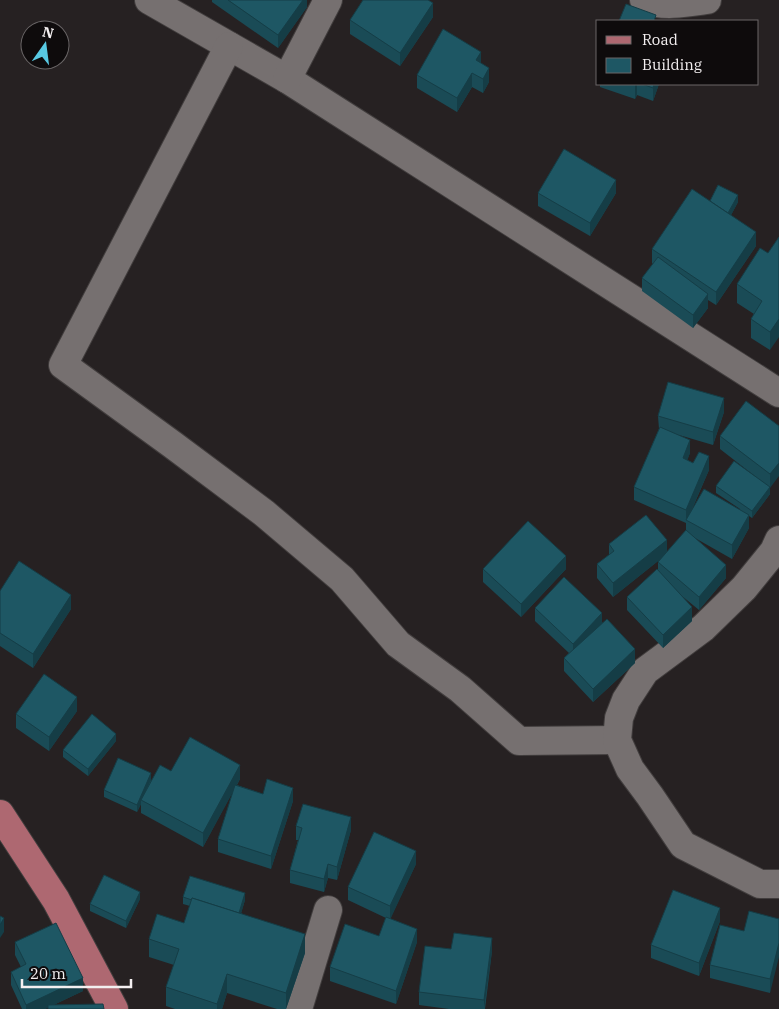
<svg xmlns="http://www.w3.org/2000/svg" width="779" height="1009" font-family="'IBM Plex Serif',serif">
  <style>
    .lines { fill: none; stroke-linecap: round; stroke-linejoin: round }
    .minor-casing { stroke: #413d3d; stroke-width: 30 }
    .major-casing { stroke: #413d3d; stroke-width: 30 }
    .minor { stroke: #767070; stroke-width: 28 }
    .major { stroke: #ae6871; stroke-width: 28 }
    .wall { fill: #1a4b56 }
    .shaded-wall { fill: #153d46 }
    .building { fill: #1e5764; stroke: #153d46 }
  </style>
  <rect width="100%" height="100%" fill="#262122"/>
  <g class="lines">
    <g class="minor-casing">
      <g id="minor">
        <polyline points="149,0 287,79 779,393"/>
        <path d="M 644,0 C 664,7 686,3 707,0"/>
        <polyline points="229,46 63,365 173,445 264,513 342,579 398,644 460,689 519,741 617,740"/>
        <polyline points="287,79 328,0"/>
        <polyline points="779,540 774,551 744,588 703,628 645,671 626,700 619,718 617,740 630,769 650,796 683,845 760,884 779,884"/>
        <polyline points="298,1009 328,910"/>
      </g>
    </g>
    <g class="major-casing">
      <polyline id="major" points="0,814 56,900 114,1009"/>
    </g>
    <use href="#minor" class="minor"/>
    <use href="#major" class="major"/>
  </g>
  <g class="wall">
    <polygon points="212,0 307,0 307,7 278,48 212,2"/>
    <polygon points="433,17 400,66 350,34 350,20"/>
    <polygon points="481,63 489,82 483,93 472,87 457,112 417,88 417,75"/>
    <polygon points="600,84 659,84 653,101 637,95 635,99 600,87"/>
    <polygon points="538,193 616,193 590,236 538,206"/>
    <polygon points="710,201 738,202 731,215 756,246 716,305 708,300 708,308 693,328 642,291 642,278 653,264 652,263 652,249"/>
    <polygon points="779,237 770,350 751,338 751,319 754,314 737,303 737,284 768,253"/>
    <polygon points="724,412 713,445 679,435 690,453 687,460 709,470 690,514 740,509 716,493 716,486 756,477 720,449 720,436 779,426 770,487 770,494 752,518 749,516 749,528 732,559 695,538 726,578 699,610 682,596 692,621 663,648 627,610 627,597 658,571 658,562 663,557 613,597 597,578 597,564 609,555 609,544 667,552 686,531 686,522 686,523 634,500 634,487 659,429 658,416"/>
    <polygon points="483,569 566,569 521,617 483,582"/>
    <polygon points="0,591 71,609 33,668 0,646"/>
    <polygon points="535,608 602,622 635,663 593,702 564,671 564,658 569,653 535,621"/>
    <polygon points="77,711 49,751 16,728 16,714"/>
    <polygon points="116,741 88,776 63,757 63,750"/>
    <polygon points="171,771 240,779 237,785 263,794 293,801 271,869 218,852 218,839 233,791 203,847 141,813 141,804 137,812 104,797 104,790 151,780"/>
    <polygon points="296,826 351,830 337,880 328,878 324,892 290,883 290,870 298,840 296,840"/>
    <polygon points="416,864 390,919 417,942 396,1004 330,981 330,967 379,936 386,918 348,900 348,887"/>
    <polygon points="183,897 245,900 241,913 305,953 286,1009 277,1009 227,993 222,1009 175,1009 166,1006 166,987 174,965 149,957 149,939 184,923 190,906 183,904"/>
    <polygon points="140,899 126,928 90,911 90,904"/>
    <polygon points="779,919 770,993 710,978 710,965 744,931"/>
    <polygon points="720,921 699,976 651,958 651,945"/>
    <polygon points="15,942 83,991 45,1009 22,1009 11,985 11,972 21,967 15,955"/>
    <polygon points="451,949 492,951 485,1009 449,1009 419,1005 419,992"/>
  </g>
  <g class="shaded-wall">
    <polygon points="303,0 307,0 307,7 278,48 278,35"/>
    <polygon points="433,3 433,17 400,66 400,53"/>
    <polygon points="481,52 481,65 476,60"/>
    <polygon points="489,68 489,82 483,93 483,79"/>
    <polygon points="472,73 472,87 457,112 457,98"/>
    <polygon points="636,84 637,84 637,95 635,99 635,86"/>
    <polygon points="654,84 659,84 653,101 653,88"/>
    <polygon points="616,180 616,193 590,236 590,223"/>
    <polygon points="738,195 738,202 728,221 728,214"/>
    <polygon points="756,232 756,246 716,305 716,292"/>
    <polygon points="708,294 708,308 693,328 693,315"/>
    <polygon points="779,319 779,337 770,350 770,332"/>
    <polygon points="724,398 724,412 713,445 713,432"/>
    <polygon points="690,440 690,453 683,472 683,458"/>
    <polygon points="709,456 709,470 687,520 686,520 686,523 686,510"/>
    <polygon points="779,463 779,476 770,488 770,474"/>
    <polygon points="770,487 770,494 752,518 752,511"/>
    <polygon points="749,515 749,528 732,559 732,545"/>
    <polygon points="667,540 667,554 613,597 613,583"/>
    <polygon points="566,556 566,569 521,617 521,604"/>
    <polygon points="726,565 726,578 699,610 699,597"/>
    <polygon points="71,595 71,609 33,668 33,654"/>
    <polygon points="692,607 692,621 663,648 663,635"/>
    <polygon points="602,613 602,626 573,657 573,644"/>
    <polygon points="635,649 635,663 593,702 593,689"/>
    <polygon points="77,697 77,711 49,751 49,737"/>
    <polygon points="116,734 116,741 88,776 88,769"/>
    <polygon points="240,765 240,779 203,847 203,833"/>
    <polygon points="151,773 151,780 141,800 141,804 137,812 137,805"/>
    <polygon points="293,788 293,801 271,869 271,856"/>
    <polygon points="351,817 351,830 337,880 337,867"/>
    <polygon points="416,851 416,864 390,920 390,906"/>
    <polygon points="328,864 328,878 324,892 324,879"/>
    <polygon points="140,892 140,899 126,928 126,921"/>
    <polygon points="245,893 245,900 239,921 239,914"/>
    <polygon points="720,908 720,921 699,976 699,963"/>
    <polygon points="4,918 4,932 0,938 0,925"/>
    <polygon points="417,929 417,942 396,1004 396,991"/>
    <polygon points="305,934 305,953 286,1009 286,993"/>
    <polygon points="492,938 492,951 484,1009 484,1000"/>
    <polygon points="779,943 779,957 770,993 770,979"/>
    <polygon points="227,974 227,993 222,1009 217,1009 217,1004"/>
    <polygon points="83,978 83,991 45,1009 26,1009 26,1005"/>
  </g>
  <g class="building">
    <polygon points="228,0 303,0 278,35"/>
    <polygon points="363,0 428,0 433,3 400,53 350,20"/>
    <polygon points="626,4 656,15 654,21 619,21"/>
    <polygon points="443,29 481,52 476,60 489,68 483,79 472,73 457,98 417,75"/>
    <polygon points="642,84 654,84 653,88"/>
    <polygon points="564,149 616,180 590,223 538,193"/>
    <polygon points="718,185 738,195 728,213 710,201"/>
    <polygon points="692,189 756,232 716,292 652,249"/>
    <polygon points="779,237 779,319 770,332 751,319 762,301 737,284 760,248 768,253"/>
    <polygon points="658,257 708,294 693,315 642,278"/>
    <polygon points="668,382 724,398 713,432 658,416"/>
    <polygon points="746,401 779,426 779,463 770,474 720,436"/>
    <polygon points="660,427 690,440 683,458 693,463 699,452 709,456 686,510 634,487"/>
    <polygon points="734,461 770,487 752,511 716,486"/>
    <polygon points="704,489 749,515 732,545 686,520"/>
    <polygon points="646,515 667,540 613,583 597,564 614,551 609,544"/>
    <polygon points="528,521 566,556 521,604 483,569"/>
    <polygon points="686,530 726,565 699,597 658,562"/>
    <polygon points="19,561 71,595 33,654 0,633 0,591"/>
    <polygon points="657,569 692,607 663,635 627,597"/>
    <polygon points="564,577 602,613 573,644 535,608"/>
    <polygon points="607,619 635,649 593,689 564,658"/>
    <polygon points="44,674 77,697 49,737 16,714"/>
    <polygon points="92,714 116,734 88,769 63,750"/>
    <polygon points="190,737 240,765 203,833 141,800 160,765 171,771"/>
    <polygon points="118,758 151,773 137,805 104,790"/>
    <polygon points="267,779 293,788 271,856 218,839 235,785 263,794"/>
    <polygon points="303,804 351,817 337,867 328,864 324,879 290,870 302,828 296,826"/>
    <polygon points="374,832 416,851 390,906 348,887"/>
    <polygon points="104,875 140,892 126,921 90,904"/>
    <polygon points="190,876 245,893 239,913 192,898 192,900 183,897"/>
    <polygon points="673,890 720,908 699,963 651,945"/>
    <polygon points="192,898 305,934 286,993 227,974 217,1004 166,987 179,949 149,939 157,914 184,923"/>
    <polygon points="749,911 779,919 779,943 770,979 710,965 720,925 744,931"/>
    <polygon points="0,916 4,918 0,925"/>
    <polygon points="386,917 417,929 396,991 330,967 345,924 379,936"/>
    <polygon points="56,923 83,978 26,1005 11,972 26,964 15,942"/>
    <polygon points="454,933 492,938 484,1000 419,992 425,946 451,949"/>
    <polygon points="103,1004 104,1009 48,1009 48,1005"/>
  </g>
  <rect x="596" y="20" width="162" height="65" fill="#0e0b0c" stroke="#6a6667"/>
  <rect x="606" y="36" width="25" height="8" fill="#ae6871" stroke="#6a6667"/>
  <text x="642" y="45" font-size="15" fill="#f3eff0">Road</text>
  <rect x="606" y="58" width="25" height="15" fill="#1e5764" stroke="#6a6667"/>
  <text x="642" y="70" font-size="15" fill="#f3eff0">Building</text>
  <g transform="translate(45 45) rotate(14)"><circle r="24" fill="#0e0b0c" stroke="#6a6667"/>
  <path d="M0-4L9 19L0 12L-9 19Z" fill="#58c9e3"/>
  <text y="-8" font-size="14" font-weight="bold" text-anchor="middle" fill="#f3eff0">N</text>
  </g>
  <path d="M22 979v8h109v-8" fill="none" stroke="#f3eff0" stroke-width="2.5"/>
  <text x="30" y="979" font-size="15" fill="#f3eff0" stroke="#0e0b0c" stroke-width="4" paint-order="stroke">20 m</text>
</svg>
